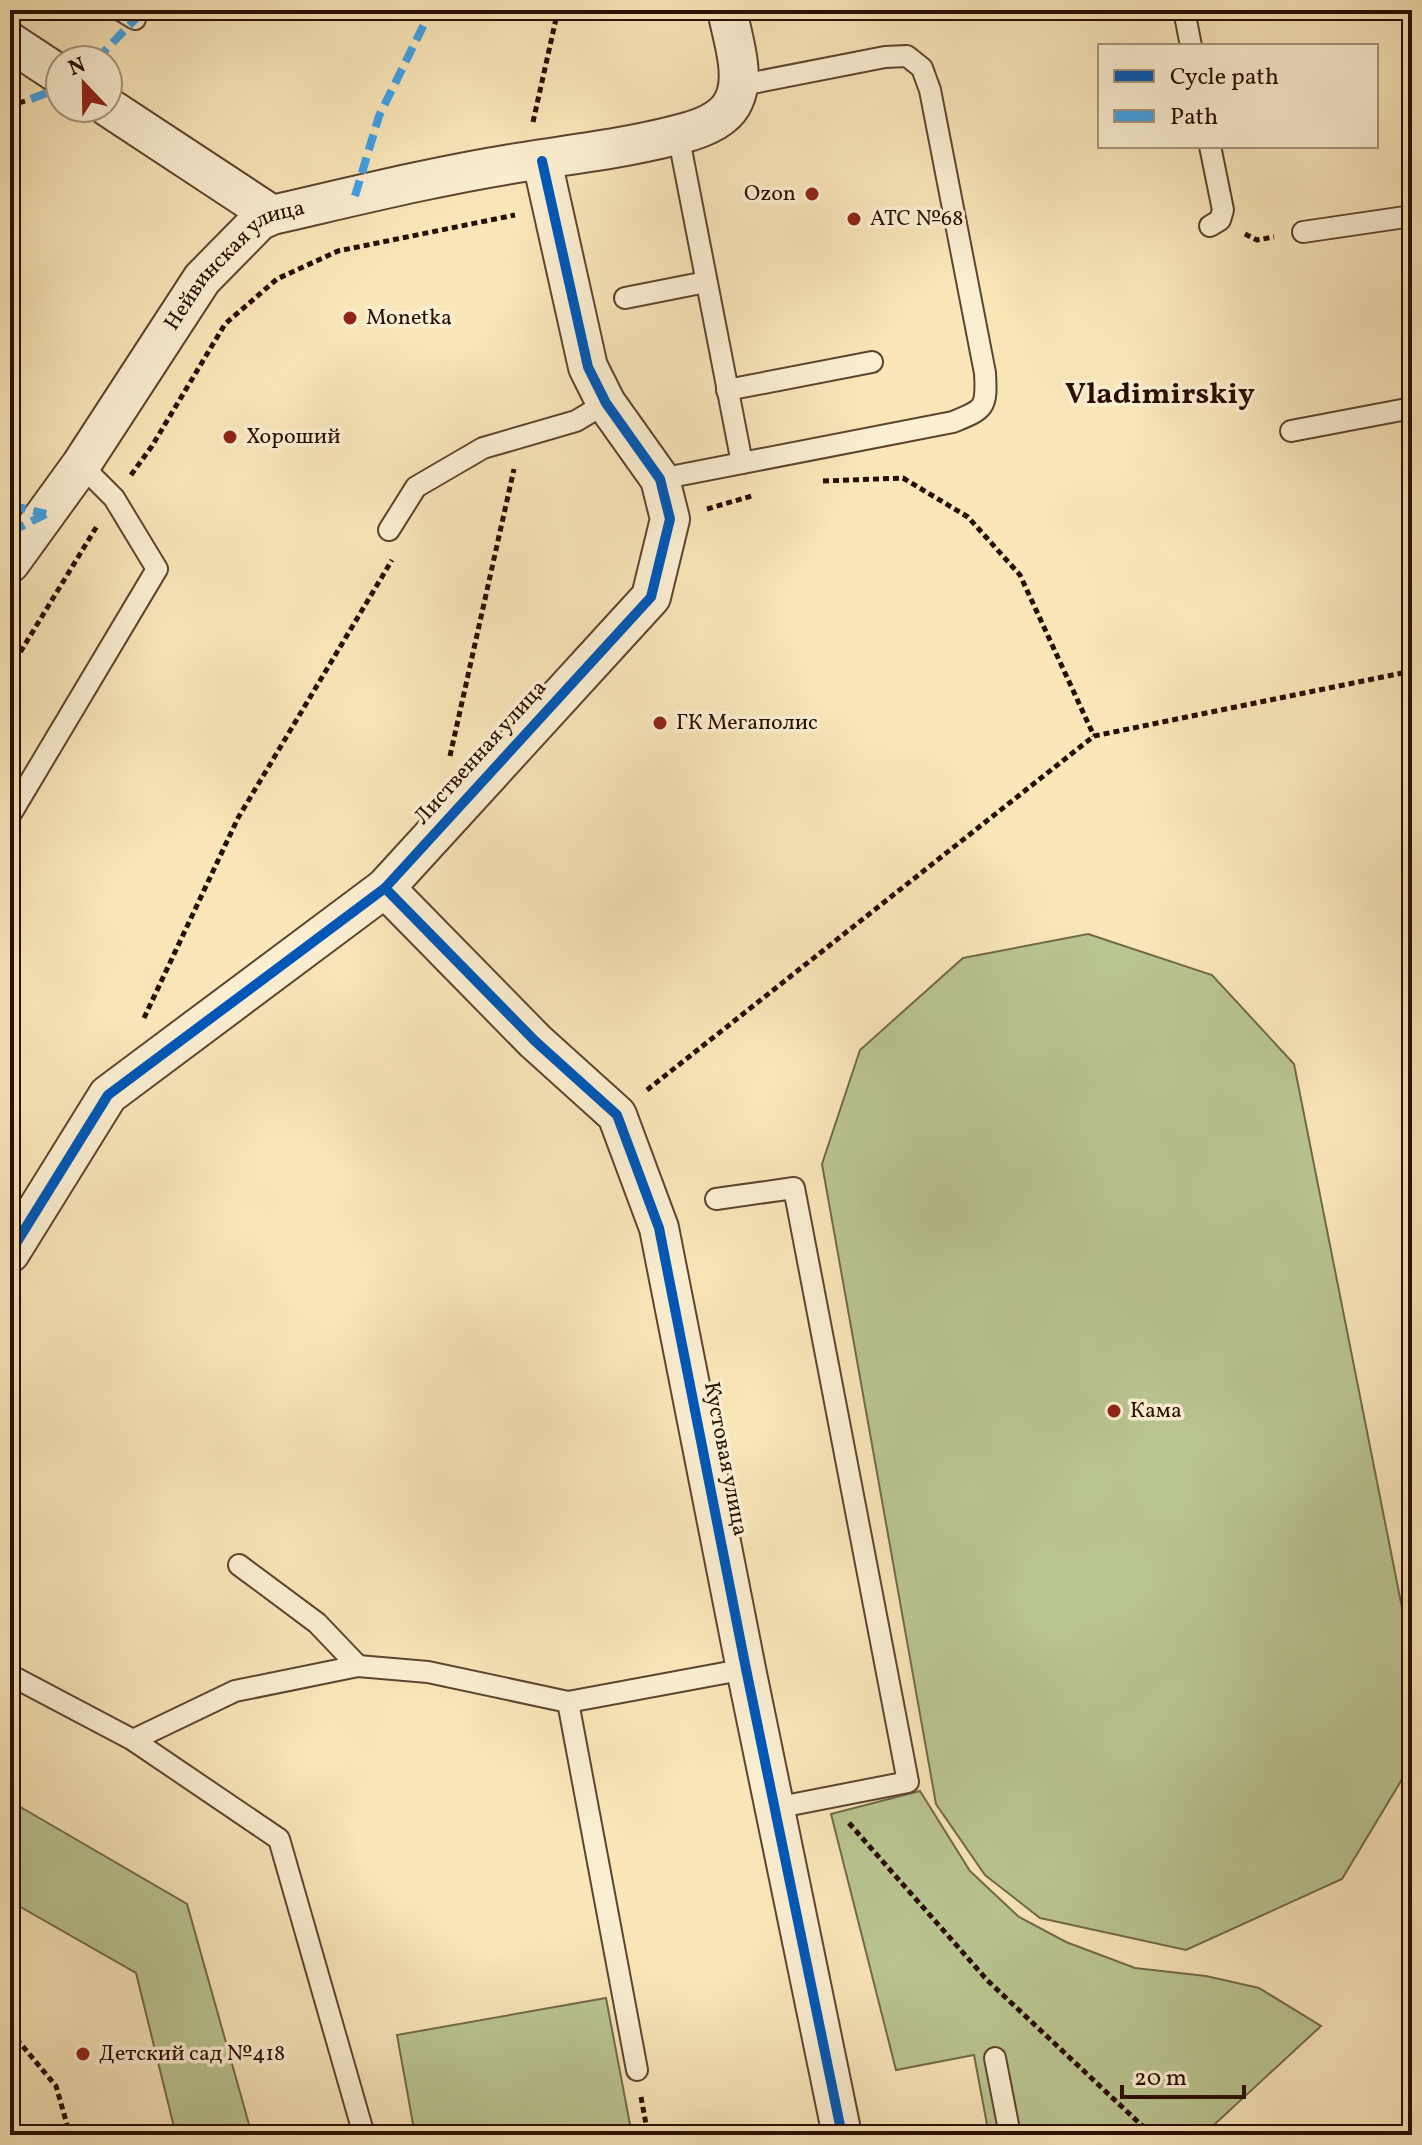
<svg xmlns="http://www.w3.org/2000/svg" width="1422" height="2145" font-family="Vollkorn,serif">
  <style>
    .green { fill: #bac692; stroke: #726a49; stroke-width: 2 }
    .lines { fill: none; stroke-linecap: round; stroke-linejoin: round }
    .lane-casing { stroke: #5e432e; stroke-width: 24 }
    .street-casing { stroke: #5e432e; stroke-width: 42 }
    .path { stroke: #2a0d00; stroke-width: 5; stroke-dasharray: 6 4; stroke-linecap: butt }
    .lane { stroke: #fbefd2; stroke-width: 20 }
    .street { stroke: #fbefd2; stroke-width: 38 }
    .quiet { stroke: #3ea1e9; stroke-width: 8; stroke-dasharray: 16 8; stroke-linecap: butt }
    .cycleway-casing { stroke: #fbefd2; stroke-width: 15 }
    .cycleway { stroke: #0057b8; stroke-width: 10 }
    .poi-dot { fill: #8f2418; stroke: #fbefd2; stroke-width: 3 }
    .labels { text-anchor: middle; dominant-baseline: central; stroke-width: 7; stroke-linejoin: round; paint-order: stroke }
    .poi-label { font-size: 22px; fill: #2a0d00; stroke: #fbefd2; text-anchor: start }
    .street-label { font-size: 22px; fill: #2a0d00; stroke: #fbefd2 }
    .district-label { font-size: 30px; font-weight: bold; fill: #2a0d00; stroke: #fbefd2 }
  </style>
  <rect width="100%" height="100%" fill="#f9e6b9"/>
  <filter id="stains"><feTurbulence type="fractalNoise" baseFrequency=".0025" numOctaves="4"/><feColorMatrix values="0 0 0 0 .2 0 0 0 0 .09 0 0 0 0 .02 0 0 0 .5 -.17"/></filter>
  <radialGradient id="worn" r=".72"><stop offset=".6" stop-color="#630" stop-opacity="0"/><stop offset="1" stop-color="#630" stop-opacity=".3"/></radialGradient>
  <g class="green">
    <polygon points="1088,934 1212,975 1294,1064 1412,1658 1412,1725 1407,1771 1342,1879 1186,1950 1040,1918 985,1875 936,1804 822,1164 860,1050 963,958"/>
    <polygon points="920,1791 970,1871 1019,1917 1066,1942 1135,1968 1206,1976 1259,1988 1321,2026 1203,2135 989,2135 974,2055 896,2070 831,1814"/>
    <polygon points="10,1801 187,1904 252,2135 176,2135 136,1973 10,1901"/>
    <polygon points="606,1998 632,2135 415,2135 397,2035"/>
  </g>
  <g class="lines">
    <g class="lane-casing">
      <g id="lane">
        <polyline points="120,10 135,19"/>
        <polyline points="1184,10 1191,46"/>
        <polyline points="678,134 742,463"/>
        <polyline points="1210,226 1220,220 1223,210 1210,146"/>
        <polyline points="1303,232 1412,216"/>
        <polyline points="625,298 706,282"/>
        <polyline points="727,390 872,362"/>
        <polyline points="1291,431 1412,408"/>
        <path d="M 660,479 L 953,422 C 985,409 987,408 985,373 L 930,90 L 922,68 L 907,56 L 885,57 L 737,86"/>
        <polyline points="389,530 416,487 483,448 576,421 606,403"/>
        <polyline points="10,812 12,812 157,569 114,498 81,465"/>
        <polyline points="716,1199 794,1188 908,1782 775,1808"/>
        <polyline points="239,1565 317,1623 358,1666"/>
        <polyline points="10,1675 133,1740 279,1839 364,2135"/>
        <polyline points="568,1702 637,2070"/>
        <polyline points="133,1740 235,1691 358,1666 428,1672 568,1702 746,1669"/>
        <polyline points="995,2058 1010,2135"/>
      </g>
    </g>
    <g class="street-casing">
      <g id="street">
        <polyline points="10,42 60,75"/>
        <polyline points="108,107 272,215"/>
        <path id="s1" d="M 10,563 L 81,465 L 202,279 L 259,221 L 272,215 C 351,197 431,177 511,164 C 571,154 632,148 691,131 C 707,126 727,117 734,100 C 746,75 732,36 727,10"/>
        <polyline points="385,888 535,1041 617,1115 659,1228 746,1669 842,2135"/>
        <polyline points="10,1253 108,1095 385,888 651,597 670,519 660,479 606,403 588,367 542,161"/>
      </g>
    </g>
    <g class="path">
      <polyline points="10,106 25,101"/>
      <polyline points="533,122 558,10"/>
      <polyline points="1245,234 1257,240 1274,237"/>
      <polyline points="131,475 152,446 225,324 277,279 338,251 515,215"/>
      <polyline points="823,481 903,478 968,517 1020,575 1094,736"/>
      <polyline points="707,509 755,495"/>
      <polyline points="10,669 97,526"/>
      <polyline points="450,756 514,469"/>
      <polyline points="144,1018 238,818 392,560"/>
      <polyline points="647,1090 1094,736 1412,671"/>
      <polyline points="849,1823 987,1980 1152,2135"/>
      <polyline points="10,2031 56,2086 70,2135"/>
      <polyline points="641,2097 648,2135"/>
    </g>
    <use href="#lane" class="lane"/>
    <use href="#street" class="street"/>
    <g class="quiet">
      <polyline points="96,60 144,10"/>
      <polyline points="31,99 60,88"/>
      <polyline points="355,196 379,116 431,10"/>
      <polyline points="10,505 46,514"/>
      <polyline points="10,532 46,514"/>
    </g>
    <g class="cycleway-casing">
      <g id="cycleway">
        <polyline points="385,888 535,1041 617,1115 659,1228 746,1669 842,2135"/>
        <polyline points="10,1253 108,1095 385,888 651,597 670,519 660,479 606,403 588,367 542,161"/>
      </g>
    </g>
    <use href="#cycleway" class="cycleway"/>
  </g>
  <g class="poi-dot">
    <circle cx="812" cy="194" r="8"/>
    <circle cx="854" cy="219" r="8"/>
    <circle cx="350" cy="318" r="8"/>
    <circle cx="230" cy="437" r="8"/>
    <circle cx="660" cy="723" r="8"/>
    <circle cx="1114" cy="1411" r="8"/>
    <circle cx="83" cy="2054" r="8"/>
  </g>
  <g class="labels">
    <g class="poi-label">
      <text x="796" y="194" text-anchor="end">Ozon</text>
      <text x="870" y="219">АТС №68</text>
      <text x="366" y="318">Monetka</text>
      <text x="246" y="437">Хороший</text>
      <text x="676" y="723">ГК Мегаполис</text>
      <text x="1130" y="1411">Кама</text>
      <text x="99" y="2054">Детский сад №418</text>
    </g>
    <g class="street-label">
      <text stroke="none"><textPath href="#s1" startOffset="378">Нейвинская улица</textPath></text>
      <text transform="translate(481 753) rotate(-48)">Лиственная улица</text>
      <text transform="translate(725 1459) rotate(79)">Кустовая улица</text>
    </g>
    <g class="district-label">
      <text x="1160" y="395">Vladimirskiy</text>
    </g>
  </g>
  <rect width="1422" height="2145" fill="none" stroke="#f9e6b9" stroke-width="40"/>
  <rect x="12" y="12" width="1398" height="2121" fill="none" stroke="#2a0d00" stroke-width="4"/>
  <rect x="20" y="20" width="1382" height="2105" fill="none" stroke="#2a0d00" stroke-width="2"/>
  <rect x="1098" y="44" width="280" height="104" fill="#fbefd2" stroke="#a7957e" stroke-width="2"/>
  <rect x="1114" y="70" width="40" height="12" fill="#0057b8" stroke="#a7957e" stroke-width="2"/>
  <text x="1170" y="84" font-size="24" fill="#2a0d00">Cycle path</text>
  <rect x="1114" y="110" width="40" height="12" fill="#3ea1e9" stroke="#a7957e" stroke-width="2"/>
  <text x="1170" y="124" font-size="24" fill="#2a0d00">Path</text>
  <g transform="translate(84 84) rotate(338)"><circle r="38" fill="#fbefd2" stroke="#a7957e" stroke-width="2"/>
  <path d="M0-6L14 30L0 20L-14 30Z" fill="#8f2418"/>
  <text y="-12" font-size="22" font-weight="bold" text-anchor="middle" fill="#2a0d00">N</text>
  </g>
  <path d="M1122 2085v12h122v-12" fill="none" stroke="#2a0d00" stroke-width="4"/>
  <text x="1134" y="2085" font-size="24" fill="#2a0d00" stroke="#fbefd2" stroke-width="6" paint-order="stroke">20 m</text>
  <rect width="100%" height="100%" filter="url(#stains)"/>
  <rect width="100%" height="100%" fill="url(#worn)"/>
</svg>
